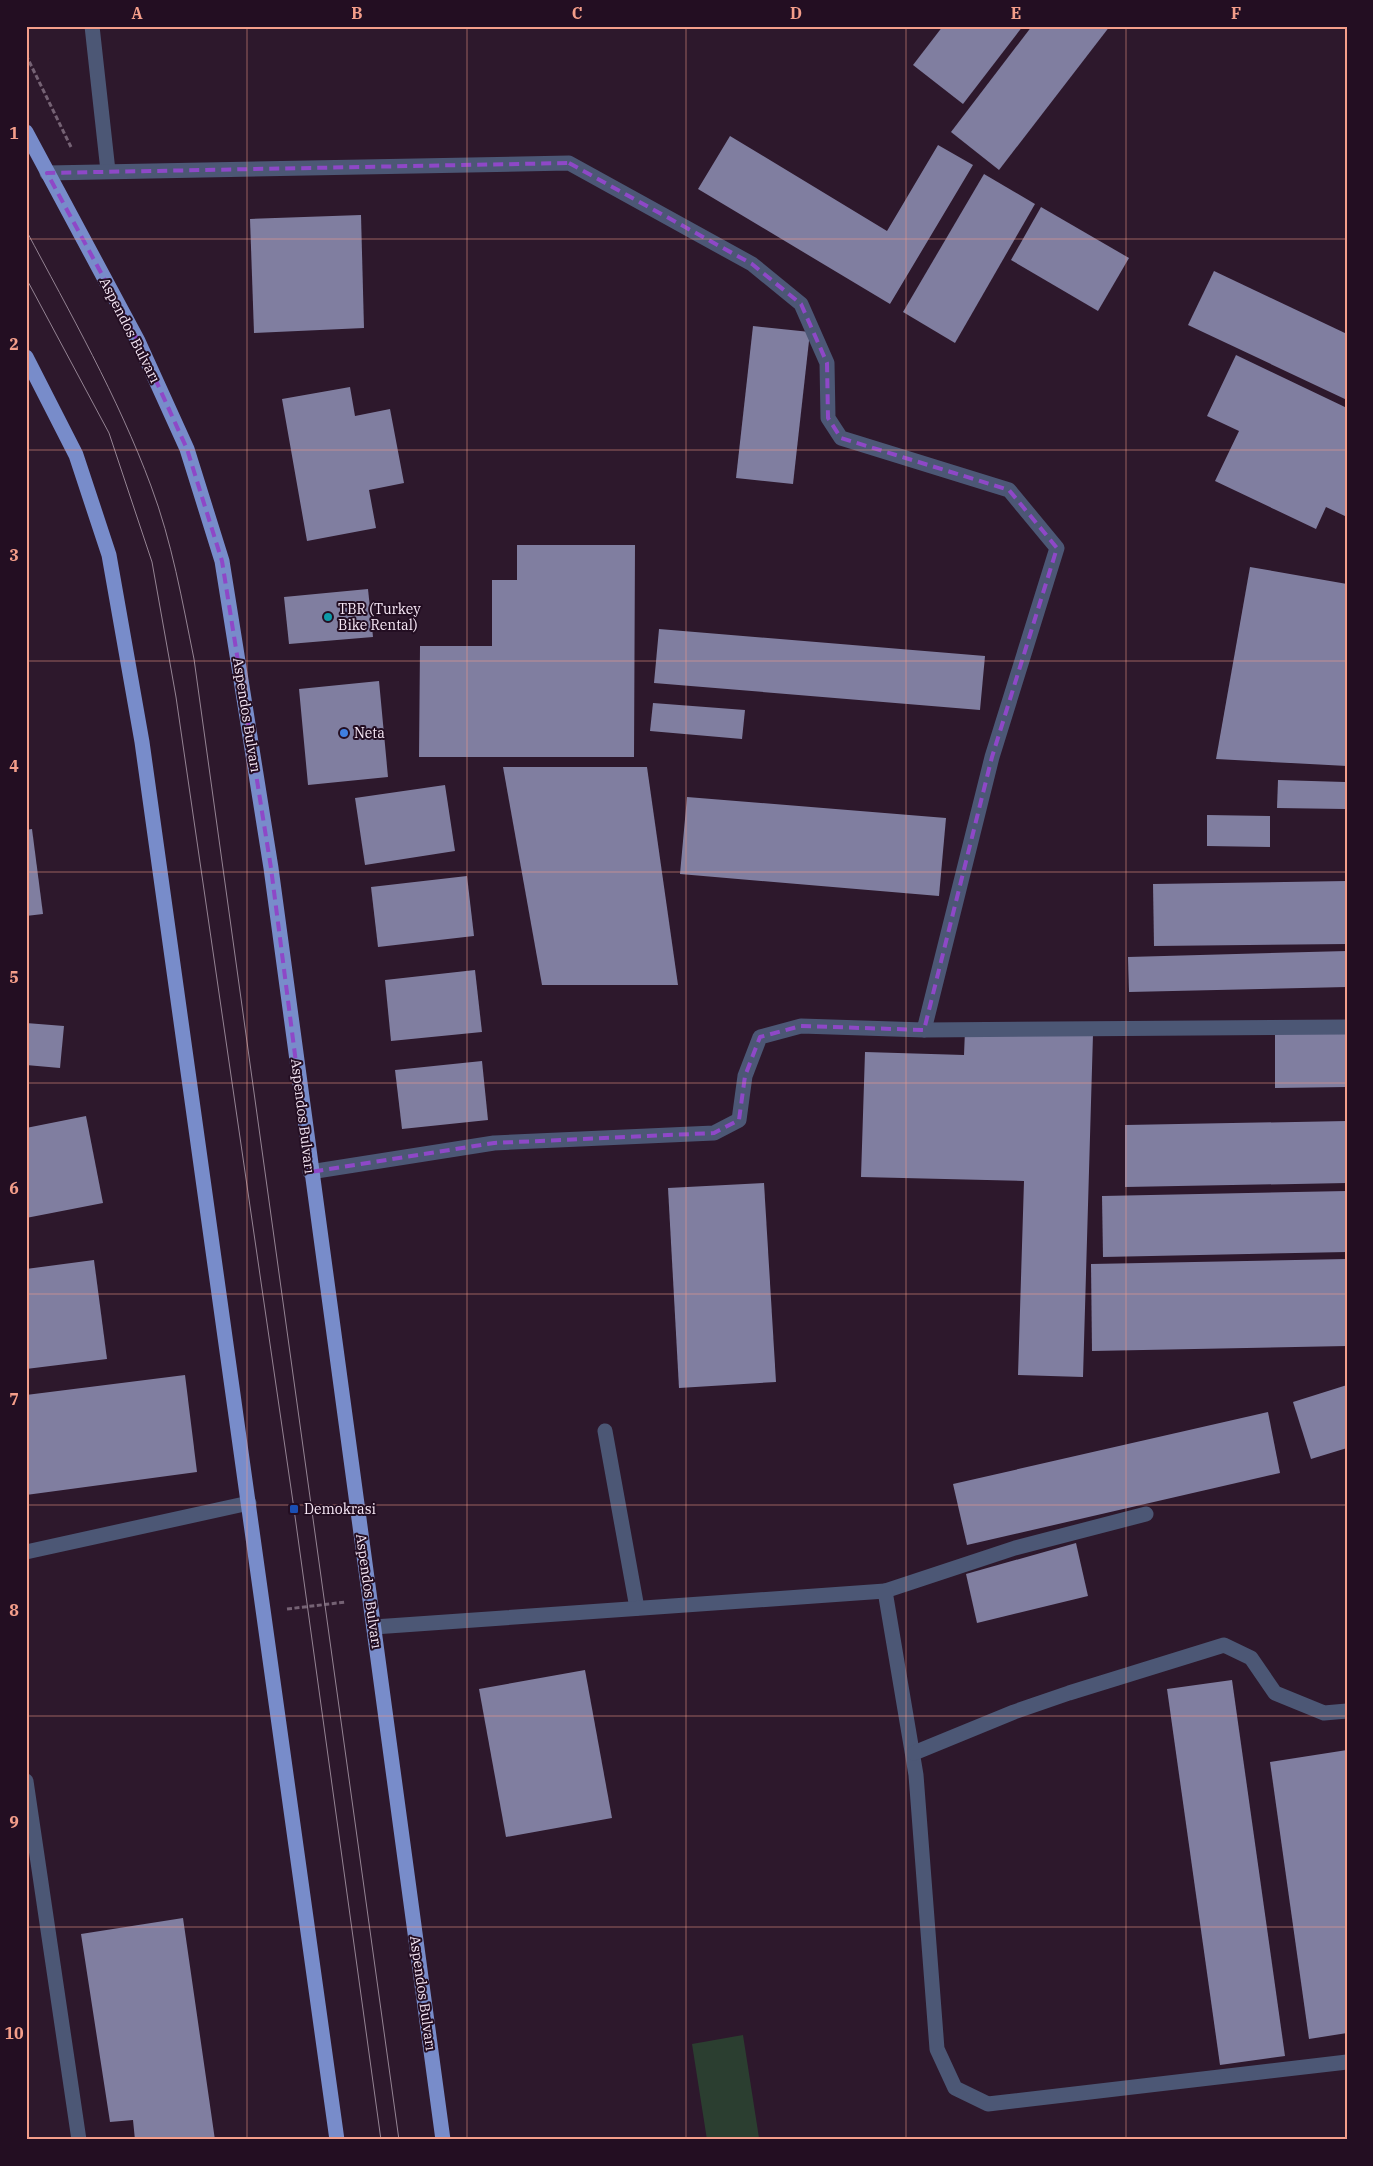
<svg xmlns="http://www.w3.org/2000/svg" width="1373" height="2166" font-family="'IBM Plex Serif',serif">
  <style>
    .grass { fill: #2b3e30 }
    .building { fill: #807ea0 }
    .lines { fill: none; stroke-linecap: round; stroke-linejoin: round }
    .path { stroke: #756274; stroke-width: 3; stroke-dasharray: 5 2.5; stroke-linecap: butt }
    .minor { stroke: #4c5775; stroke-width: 15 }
    .major { stroke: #788cca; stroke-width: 15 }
    .tram { stroke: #948393; stroke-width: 1 }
    .marked { fill: none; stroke: #8e48c7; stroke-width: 4; stroke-dasharray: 10 6; stroke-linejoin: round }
    .grid { fill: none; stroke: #f49e8a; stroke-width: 1; stroke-opacity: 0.55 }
    .culture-dot { fill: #0f9aa8; stroke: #230e22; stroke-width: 2 }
    .shop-dot { fill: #3f7fe0; stroke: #230e22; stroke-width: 2 }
    .transit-dot { fill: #1a4fb4; stroke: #230e22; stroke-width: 2 }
    .labels { text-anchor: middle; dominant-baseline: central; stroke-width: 4; stroke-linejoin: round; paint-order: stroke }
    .street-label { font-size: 14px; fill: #f7e8f6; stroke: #230e22 }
    .poi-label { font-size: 14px; fill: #f7e8f6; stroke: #230e22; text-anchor: start }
    .neatline { fill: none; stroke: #f49e8a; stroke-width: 2 }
    .grid-label { font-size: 16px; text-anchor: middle; font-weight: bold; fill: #f49e8a }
  </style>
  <rect width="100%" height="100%" fill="#2d182c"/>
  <polygon class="grass" points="743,2035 759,2138 707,2140 692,2044"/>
  <g class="building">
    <polygon points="943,26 1023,26 963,104 913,65"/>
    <polygon points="1032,26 1110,26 999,170 951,132"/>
    <polygon points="730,136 887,231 938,145 973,165 890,304 698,189"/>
    <polygon points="984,174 1035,204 955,343 903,312"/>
    <polygon points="1041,207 1129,258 1098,311 1011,260"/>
    <polygon points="361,215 364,328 254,333 250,219"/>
    <polygon points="1214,271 1347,334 1347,400 1188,325"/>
    <polygon points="753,326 810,332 793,484 736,478"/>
    <polygon points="1236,355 1347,408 1347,517 1326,507 1316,529 1215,481 1239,431 1207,416"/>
    <polygon points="350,387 355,416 390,409 404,483 369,490 376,528 307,541 282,399"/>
    <polygon points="517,545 635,545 634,757 419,757 420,646 492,646 492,580 517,580"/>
    <polygon points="1250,567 1347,584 1347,766 1216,759"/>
    <polygon points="368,589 373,637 289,644 284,597"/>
    <polygon points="659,629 985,656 980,710 654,683"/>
    <polygon points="379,681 388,777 308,785 299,689"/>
    <polygon points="653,703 745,710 742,739 650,731"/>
    <polygon points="503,767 647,767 678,985 542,985"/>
    <polygon points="1278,780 1345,782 1345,809 1277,808"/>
    <polygon points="445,785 455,851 365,865 355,798"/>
    <polygon points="687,797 946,818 939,896 680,874"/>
    <polygon points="1207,815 1270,816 1270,847 1207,846"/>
    <polygon points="32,829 43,914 26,916 26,830"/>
    <polygon points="467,876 474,936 378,947 371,887"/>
    <polygon points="1347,881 1347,944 1154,946 1153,884"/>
    <polygon points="1347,951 1347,987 1129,992 1128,957"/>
    <polygon points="475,970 482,1032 391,1041 385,980"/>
    <polygon points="26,1023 64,1026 60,1068 26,1065"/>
    <polygon points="965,1030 1093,1034 1083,1377 1018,1375 1024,1181 861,1177 865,1052 964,1055"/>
    <polygon points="1347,1031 1347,1087 1275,1088 1275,1033"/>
    <polygon points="482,1061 488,1120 402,1129 395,1070"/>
    <polygon points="86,1116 103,1203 26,1218 26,1128"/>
    <polygon points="1347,1121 1347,1183 1125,1187 1125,1125"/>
    <polygon points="764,1183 776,1382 679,1388 668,1188"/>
    <polygon points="1347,1191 1347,1252 1103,1257 1102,1196"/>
    <polygon points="1347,1259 1347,1346 1092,1351 1091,1264"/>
    <polygon points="94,1260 107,1359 26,1369 26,1269"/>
    <polygon points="185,1375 197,1472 26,1495 26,1395"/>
    <polygon points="1347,1385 1347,1448 1311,1459 1293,1402"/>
    <polygon points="1268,1412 1280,1473 967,1545 953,1484"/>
    <polygon points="1076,1543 1088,1596 977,1623 966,1574"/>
    <polygon points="585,1670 612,1818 506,1837 479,1689"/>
    <polygon points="1232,1680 1285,2056 1220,2065 1167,1689"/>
    <polygon points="1347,1750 1347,2033 1309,2039 1270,1762"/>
    <polygon points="183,1918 215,2140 135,2140 133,2120 110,2122 81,1934"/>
  </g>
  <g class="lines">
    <g class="path">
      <polyline points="26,55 71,147"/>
      <polyline points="287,1609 346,1602"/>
    </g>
    <g class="minor">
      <polyline points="92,26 108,171"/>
      <polyline points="47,173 569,163 752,264 801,304 827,363 828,418 841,438 1009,490 1057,548 992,757 924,1030 801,1026 760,1037 745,1076 739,1120 714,1133 494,1143 310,1172"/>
      <polyline points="924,1030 1347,1027"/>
      <polyline points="605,1431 637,1608"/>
      <polyline points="26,1552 249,1503"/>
      <polyline points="885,1591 1015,1548 1146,1514"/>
      <polyline points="374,1627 885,1591 916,1775 937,2049 955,2088 988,2104 1347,2062"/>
      <polyline points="914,1753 1014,1712 1069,1693 1224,1645 1251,1658 1275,1693 1324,1713 1347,1711"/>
      <polyline points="26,1781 79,2140"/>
    </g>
    <g class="major">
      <polyline points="26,132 138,341 187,449 222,561 271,868 443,2140"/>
      <polyline points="26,357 76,455 109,555 142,742 337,2140"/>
    </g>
    <g class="tram">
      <path d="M 26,230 C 70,313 118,397 151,486 C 172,542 182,600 194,659 L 399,2140"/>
      <polyline points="26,278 109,433 152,562 176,697 294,1509 381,2140"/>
    </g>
  </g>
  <path class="marked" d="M 569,163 L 752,264 L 801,304 L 827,363 L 828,418 L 841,438 L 1009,490 L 1057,548 L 992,757 L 924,1030 L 801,1026 L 760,1037 L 745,1076 L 739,1120 L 714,1133 L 494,1143 L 310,1172 L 271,868 L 222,561 L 187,449 L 138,341 L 47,173 Z"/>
  <path class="grid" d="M 247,26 L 247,2140M 467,26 L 467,2140M 686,26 L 686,2140M 906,26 L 906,2140M 1126,26 L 1126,2140M 26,239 L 1347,239M 26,450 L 1347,450M 26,661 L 1347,661M 26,872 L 1347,872M 26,1083 L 1347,1083M 26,1294 L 1347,1294M 26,1505 L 1347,1505M 26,1716 L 1347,1716M 26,1927 L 1347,1927"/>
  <circle class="culture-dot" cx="328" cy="617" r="5"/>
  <circle class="shop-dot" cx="344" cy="733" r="5"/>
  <rect class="transit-dot" x="289" y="1504" width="10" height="10" rx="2.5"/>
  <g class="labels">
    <g class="street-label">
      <text transform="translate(130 330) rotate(63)">Aspendos Bulvarı</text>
      <text transform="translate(247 715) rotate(81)">Aspendos Bulvarı</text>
      <text transform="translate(303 1116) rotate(83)">Aspendos Bulvarı</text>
      <text transform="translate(369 1591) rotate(82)">Aspendos Bulvarı</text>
      <text transform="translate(423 1993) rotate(82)">Aspendos Bulvarı</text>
    </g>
    <g class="poi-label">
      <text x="338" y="609">TBR (Turkey<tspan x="338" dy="16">Bike Rental)</tspan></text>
      <text x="354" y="733">Neta</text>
      <text x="304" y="1509">Demokrasi</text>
    </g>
  </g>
  <rect width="1373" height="2166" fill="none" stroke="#230e22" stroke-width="55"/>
  <rect x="28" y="28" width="1318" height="2110" class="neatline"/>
  <g class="grid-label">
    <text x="137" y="19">A</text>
    <text x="357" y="19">B</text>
    <text x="577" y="19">C</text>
    <text x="796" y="19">D</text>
    <text x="1016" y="19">E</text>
    <text x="1236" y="19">F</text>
    <text x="14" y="139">1</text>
    <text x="14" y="350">2</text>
    <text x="14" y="561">3</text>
    <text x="14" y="772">4</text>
    <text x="14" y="983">5</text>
    <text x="14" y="1194">6</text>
    <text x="14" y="1405">7</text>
    <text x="14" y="1616">8</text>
    <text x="14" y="1828">9</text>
    <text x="14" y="2039">10</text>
  </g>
</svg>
